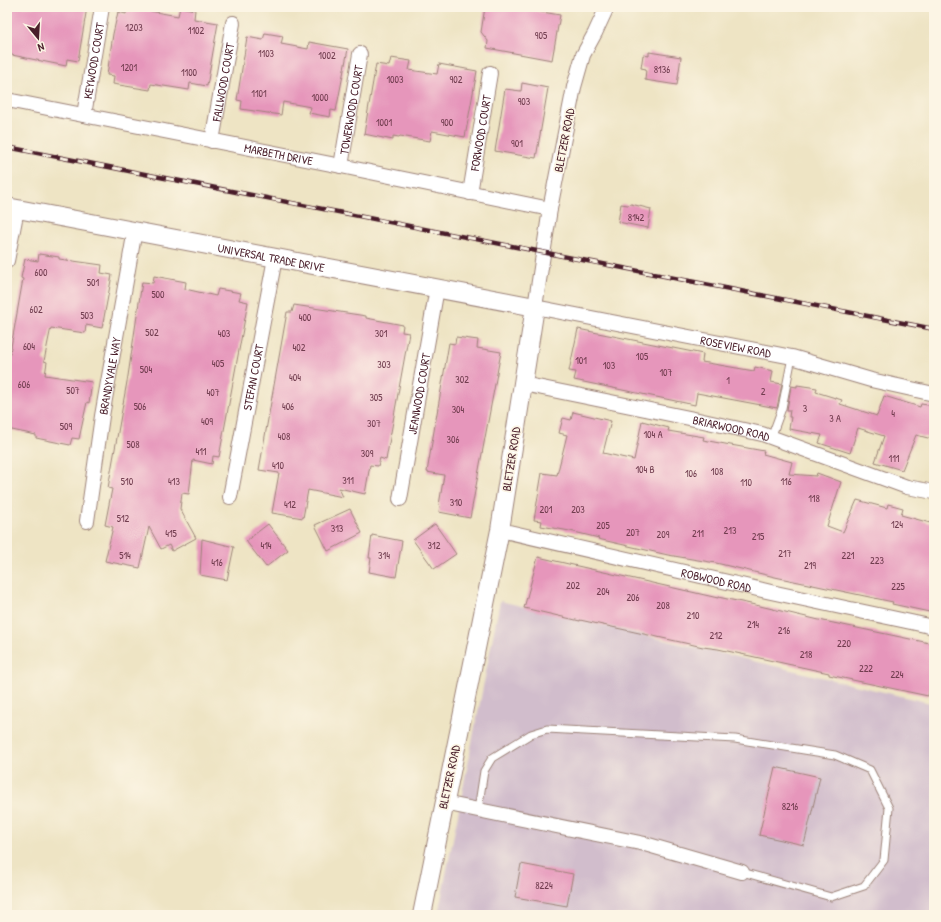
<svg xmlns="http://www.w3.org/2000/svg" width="941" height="922" font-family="'Patrick Hand',sans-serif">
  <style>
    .industrial { fill: #d1bdcc }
    .building { fill: #e696bb }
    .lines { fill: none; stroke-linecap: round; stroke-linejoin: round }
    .service-casing { stroke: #9c8278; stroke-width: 9 }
    .minor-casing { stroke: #9c8278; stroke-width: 16 }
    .tertiary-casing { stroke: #9c8278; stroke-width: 20 }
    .service { stroke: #fff; stroke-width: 7 }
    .minor { stroke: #fff; stroke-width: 14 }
    .tertiary { stroke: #fff; stroke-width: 18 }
    .rail-casing { stroke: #4a1f2b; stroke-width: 4.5 }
    .rail { stroke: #fcf5e5; stroke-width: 3; stroke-dasharray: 9; stroke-linecap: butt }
    .labels { text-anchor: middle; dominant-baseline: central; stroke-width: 3.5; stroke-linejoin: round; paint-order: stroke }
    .number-label { font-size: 10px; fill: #713d4f }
    .street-label { font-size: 12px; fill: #4a1f2b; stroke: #fcf5e5 }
  </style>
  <rect width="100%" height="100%" fill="#fcf5e5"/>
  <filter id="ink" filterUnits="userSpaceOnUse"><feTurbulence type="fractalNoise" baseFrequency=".025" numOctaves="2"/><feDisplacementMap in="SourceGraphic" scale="8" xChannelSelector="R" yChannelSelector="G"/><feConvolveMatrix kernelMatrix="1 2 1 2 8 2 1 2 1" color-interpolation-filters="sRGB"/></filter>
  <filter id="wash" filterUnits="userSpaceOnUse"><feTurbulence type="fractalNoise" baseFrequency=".012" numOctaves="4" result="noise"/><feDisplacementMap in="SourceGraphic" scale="16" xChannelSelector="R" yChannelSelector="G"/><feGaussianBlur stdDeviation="0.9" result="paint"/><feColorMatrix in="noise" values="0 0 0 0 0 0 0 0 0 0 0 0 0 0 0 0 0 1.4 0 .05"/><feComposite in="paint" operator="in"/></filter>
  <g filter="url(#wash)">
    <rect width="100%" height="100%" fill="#eee4c4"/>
    <polygon class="industrial" points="500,601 934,704 934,915 438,915"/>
    <g id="blocks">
      <g class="building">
        <polygon points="7,7 87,7 78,61 67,59 66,66 7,54"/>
        <polygon points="127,7 178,16 180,7 195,10 194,19 218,23 207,86 190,83 189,90 151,84 150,90 113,84 114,76 107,75 113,34 118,12 126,14"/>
        <polygon points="485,7 512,7 560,15 552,60 487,48 488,41 481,32"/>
        <polygon points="265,33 283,36 281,44 308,49 309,42 348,49 336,111 331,110 330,117 309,113 311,107 283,102 281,115 241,109 242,101 237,100 247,37 263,40"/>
        <polygon points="649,52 681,57 677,85 645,80 646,69 641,68 643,55 649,56"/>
        <polygon points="391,58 411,61 409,70 437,74 439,64 477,71 465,137 432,131 430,141 400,136 399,137 393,136 393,140 364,134 376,64 389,66"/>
        <polygon points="522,83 548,88 536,158 495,151 505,89 521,91"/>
        <polygon points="621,204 628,205 631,204 651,209 648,228 618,222"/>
        <polygon points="39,254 59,257 59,259 102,265 101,273 112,275 102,328 86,325 85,333 51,328 50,332 44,361 47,362 45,375 92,382 89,403 87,402 79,439 72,438 70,445 36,438 36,435 7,429 7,370 23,279 21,278 25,259 38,261"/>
        <polygon points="154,276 186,282 185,289 216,296 218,289 241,293 239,300 248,302 219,457 213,456 212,464 193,460 189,494 182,493 180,509 196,538 172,551 169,545 161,549 149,527 140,568 105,561 113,527 105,525 112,489 108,488 128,376 142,282 153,283"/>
        <polygon points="294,305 366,316 366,318 403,325 402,332 409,333 386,460 380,458 378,466 370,465 365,494 339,488 343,497 308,490 303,518 272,513 279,473 259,470 287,312 292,312"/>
        <polygon points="578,329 703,354 702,362 754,371 755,367 773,371 771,382 782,384 777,408 697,393 695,405 574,380 576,372 569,371"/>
        <polygon points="456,337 478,340 477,348 501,352 470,518 439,512 440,506 439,505 444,475 427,472 449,343 455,344"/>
        <polygon points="797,385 817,388 816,392 842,400 840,404 877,416 884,396 920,407 921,404 934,406 934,430 932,439 916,435 902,470 875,462 884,436 858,428 850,453 819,443 822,435 789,429 791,417 789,417 790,410 787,410 791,386 797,387"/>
        <polygon points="573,412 611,421 603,453 634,460 642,421 669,428 668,431 704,437 703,440 764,451 763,454 792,462 789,474 816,476 817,473 841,482 827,526 843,532 857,500 887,508 888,504 903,508 901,515 934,524 934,613 892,604 893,602 775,577 716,563 668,555 598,539 599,538 570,531 541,526 542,521 534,520 542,473 557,475 567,435 559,433 563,418 571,420"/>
        <polygon points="350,509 362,533 328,551 315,525"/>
        <polygon points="268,524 288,550 266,567 246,541"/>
        <polygon points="435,524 456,554 434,569 413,540"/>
        <polygon points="372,535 402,541 396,577 369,572 371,558 369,558"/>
        <polygon points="202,539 234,547 227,580 200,575"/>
        <polygon points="538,557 718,598 718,597 760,606 819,620 934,644 934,668 928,696 829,675 829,673 778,662 718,649 703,647 580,620 580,621 524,608"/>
        <polygon points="775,767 820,777 804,845 759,835"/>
        <polygon points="521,864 573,874 567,906 515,897"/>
      </g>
    </g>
  </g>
  <g filter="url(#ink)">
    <use href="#blocks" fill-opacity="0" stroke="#9c8278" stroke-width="1"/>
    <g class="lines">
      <g class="service-casing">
        <g id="service">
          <polyline points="771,438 782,408 792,357"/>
          <polyline points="478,810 484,771 492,758 531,734 547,729 735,739 835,755 870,770 889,808 884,860 864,886 831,897 742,872"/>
        </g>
      </g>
      <g class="minor-casing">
        <g id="minor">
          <path id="s1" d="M 607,7 L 595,33 L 583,55 L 574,87 L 550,209 L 535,307 L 792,357 L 871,380 L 934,394"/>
          <path id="s2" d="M 7,100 L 341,166 L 550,209"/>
          <path id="s3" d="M 84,115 L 102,7"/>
          <path id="s4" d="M 212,141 L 233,23"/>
          <path id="s5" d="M 341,166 L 360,54"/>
          <path id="s6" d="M 470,193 L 490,73"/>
          <polyline points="7,261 17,209"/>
          <path id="s7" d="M 523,384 L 694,419 L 762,434 L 907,487 L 934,492"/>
          <path id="s8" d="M 230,497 L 275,258"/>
          <path id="s9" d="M 400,499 L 437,288"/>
          <path id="s10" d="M 87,521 L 102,416 L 135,230"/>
          <path id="s11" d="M 500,530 L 771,592 L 934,627"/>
          <polyline points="444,803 645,844 742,872"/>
        </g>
      </g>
      <g class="tertiary-casing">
        <g id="tertiary">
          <path id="s12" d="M 7,207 L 535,307 L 500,530 L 422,915"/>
        </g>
      </g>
      <use href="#service" class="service"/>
      <use href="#minor" class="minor"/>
      <use href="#tertiary" class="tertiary"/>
      <g class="rail-casing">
        <polyline id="rail" points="7,147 934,329"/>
      </g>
      <use href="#rail" class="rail"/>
    </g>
  </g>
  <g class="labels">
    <g class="number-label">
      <text x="134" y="27">1203</text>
      <text x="196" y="30">1102</text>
      <text x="541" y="35">905</text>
      <text x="266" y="53">1103</text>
      <text x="327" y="55">1002</text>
      <text x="129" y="67">1201</text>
      <text x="662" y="69">8136</text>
      <text x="189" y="72">1100</text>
      <text x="395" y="79">1003</text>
      <text x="456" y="79">902</text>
      <text x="259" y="93">1101</text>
      <text x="320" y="97">1000</text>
      <text x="524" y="101">903</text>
      <text x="384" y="122">1001</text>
      <text x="447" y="122">900</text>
      <text x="517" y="143">901</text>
      <text x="636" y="217">8142</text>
      <text x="41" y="272">600</text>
      <text x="93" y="282">501</text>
      <text x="158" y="294">500</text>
      <text x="36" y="309">602</text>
      <text x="87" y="315">503</text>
      <text x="305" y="317">400</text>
      <text x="152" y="332">502</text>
      <text x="224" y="333">403</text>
      <text x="381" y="333">301</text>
      <text x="29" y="346">604</text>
      <text x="299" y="347">402</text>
      <text x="642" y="356">105</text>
      <text x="581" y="360">101</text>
      <text x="218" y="363">405</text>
      <text x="384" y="364">303</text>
      <text x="609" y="365">103</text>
      <text x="146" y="369">504</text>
      <text x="666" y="372">107</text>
      <text x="295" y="377">404</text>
      <text x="462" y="379">302</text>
      <text x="728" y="380">1</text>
      <text x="24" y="384">606</text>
      <text x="73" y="390">507</text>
      <text x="763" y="391">2</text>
      <text x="213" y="392">407</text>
      <text x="376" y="397">305</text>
      <text x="140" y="406">506</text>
      <text x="288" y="406">406</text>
      <text x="805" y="408">3</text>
      <text x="458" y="409">304</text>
      <text x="893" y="413">4</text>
      <text x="835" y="418">3 A</text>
      <text x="207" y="421">409</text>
      <text x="374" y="423">307</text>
      <text x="66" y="426">509</text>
      <text x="653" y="434">104 A</text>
      <text x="284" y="436">408</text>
      <text x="453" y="439">306</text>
      <text x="133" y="444">508</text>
      <text x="201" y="451">411</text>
      <text x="367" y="453">309</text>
      <text x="894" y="458">111</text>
      <text x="278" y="465">410</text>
      <text x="645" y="469">104 B</text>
      <text x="717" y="471">108</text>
      <text x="691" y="473">106</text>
      <text x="348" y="480">311</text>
      <text x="127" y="481">510</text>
      <text x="174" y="481">413</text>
      <text x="786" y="481">116</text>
      <text x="746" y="482">110</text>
      <text x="814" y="498">118</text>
      <text x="456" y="502">310</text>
      <text x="290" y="504">412</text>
      <text x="546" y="509">201</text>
      <text x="578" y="509">203</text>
      <text x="123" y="518">512</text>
      <text x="897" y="524">124</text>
      <text x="603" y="525">205</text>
      <text x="337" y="528">313</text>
      <text x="730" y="530">213</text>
      <text x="633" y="532">207</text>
      <text x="171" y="533">415</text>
      <text x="698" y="533">211</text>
      <text x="663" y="534">209</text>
      <text x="758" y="536">215</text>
      <text x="266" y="545">414</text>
      <text x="434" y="545">312</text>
      <text x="785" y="553">217</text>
      <text x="125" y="555">514</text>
      <text x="384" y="555">314</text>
      <text x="848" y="555">221</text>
      <text x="877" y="560">223</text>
      <text x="217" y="562">416</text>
      <text x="810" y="565">219</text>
      <text x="573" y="585">202</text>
      <text x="898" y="586">225</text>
      <text x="603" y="591">204</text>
      <text x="633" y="597">206</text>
      <text x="663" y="605">208</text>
      <text x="693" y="615">210</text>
      <text x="753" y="624">214</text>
      <text x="784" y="630">216</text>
      <text x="716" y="635">212</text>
      <text x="844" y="643">220</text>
      <text x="806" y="654">218</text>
      <text x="866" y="668">222</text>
      <text x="897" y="674">224</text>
      <text x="790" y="806">8216</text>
      <text x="544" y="885">8224</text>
    </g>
    <g class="street-label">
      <text stroke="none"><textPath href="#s3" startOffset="55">KEYWOOD COURT</textPath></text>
      <text stroke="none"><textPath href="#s4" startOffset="60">FALLWOOD COURT</textPath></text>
      <text stroke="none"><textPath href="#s5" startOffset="57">TOWERWOOD COURT</textPath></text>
      <text stroke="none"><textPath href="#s6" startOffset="61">FORWOOD COURT</textPath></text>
      <text transform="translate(564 140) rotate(-79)">BLETZER ROAD</text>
      <text stroke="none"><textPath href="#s2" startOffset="277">MARBETH DRIVE</textPath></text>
      <text stroke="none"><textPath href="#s12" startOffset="269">UNIVERSAL TRADE DRIVE</textPath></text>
      <text stroke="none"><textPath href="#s1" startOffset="515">ROSEVIEW ROAD</textPath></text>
      <text stroke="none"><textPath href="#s10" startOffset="147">BRANDYVALE WAY</textPath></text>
      <text stroke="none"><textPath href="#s8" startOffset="122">STEFAN COURT</textPath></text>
      <text stroke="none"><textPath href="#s9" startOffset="107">JEANWOOD COURT</textPath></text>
      <text stroke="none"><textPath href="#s7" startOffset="213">BRIARWOOD ROAD</textPath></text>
      <text transform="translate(511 459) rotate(-81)">BLETZER ROAD</text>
      <text stroke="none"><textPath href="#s11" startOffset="222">ROBWOOD ROAD</textPath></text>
      <text transform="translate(449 777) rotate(-78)">BLETZER ROAD</text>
    </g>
  </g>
  <rect width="941" height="922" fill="none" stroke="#fcf5e5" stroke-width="24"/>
  <g transform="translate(38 38) rotate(162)" stroke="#fcf5e5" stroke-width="3" paint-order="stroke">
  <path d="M0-3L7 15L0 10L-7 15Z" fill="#4a1f2b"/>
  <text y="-6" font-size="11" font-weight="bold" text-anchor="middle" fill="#4a1f2b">N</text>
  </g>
</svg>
